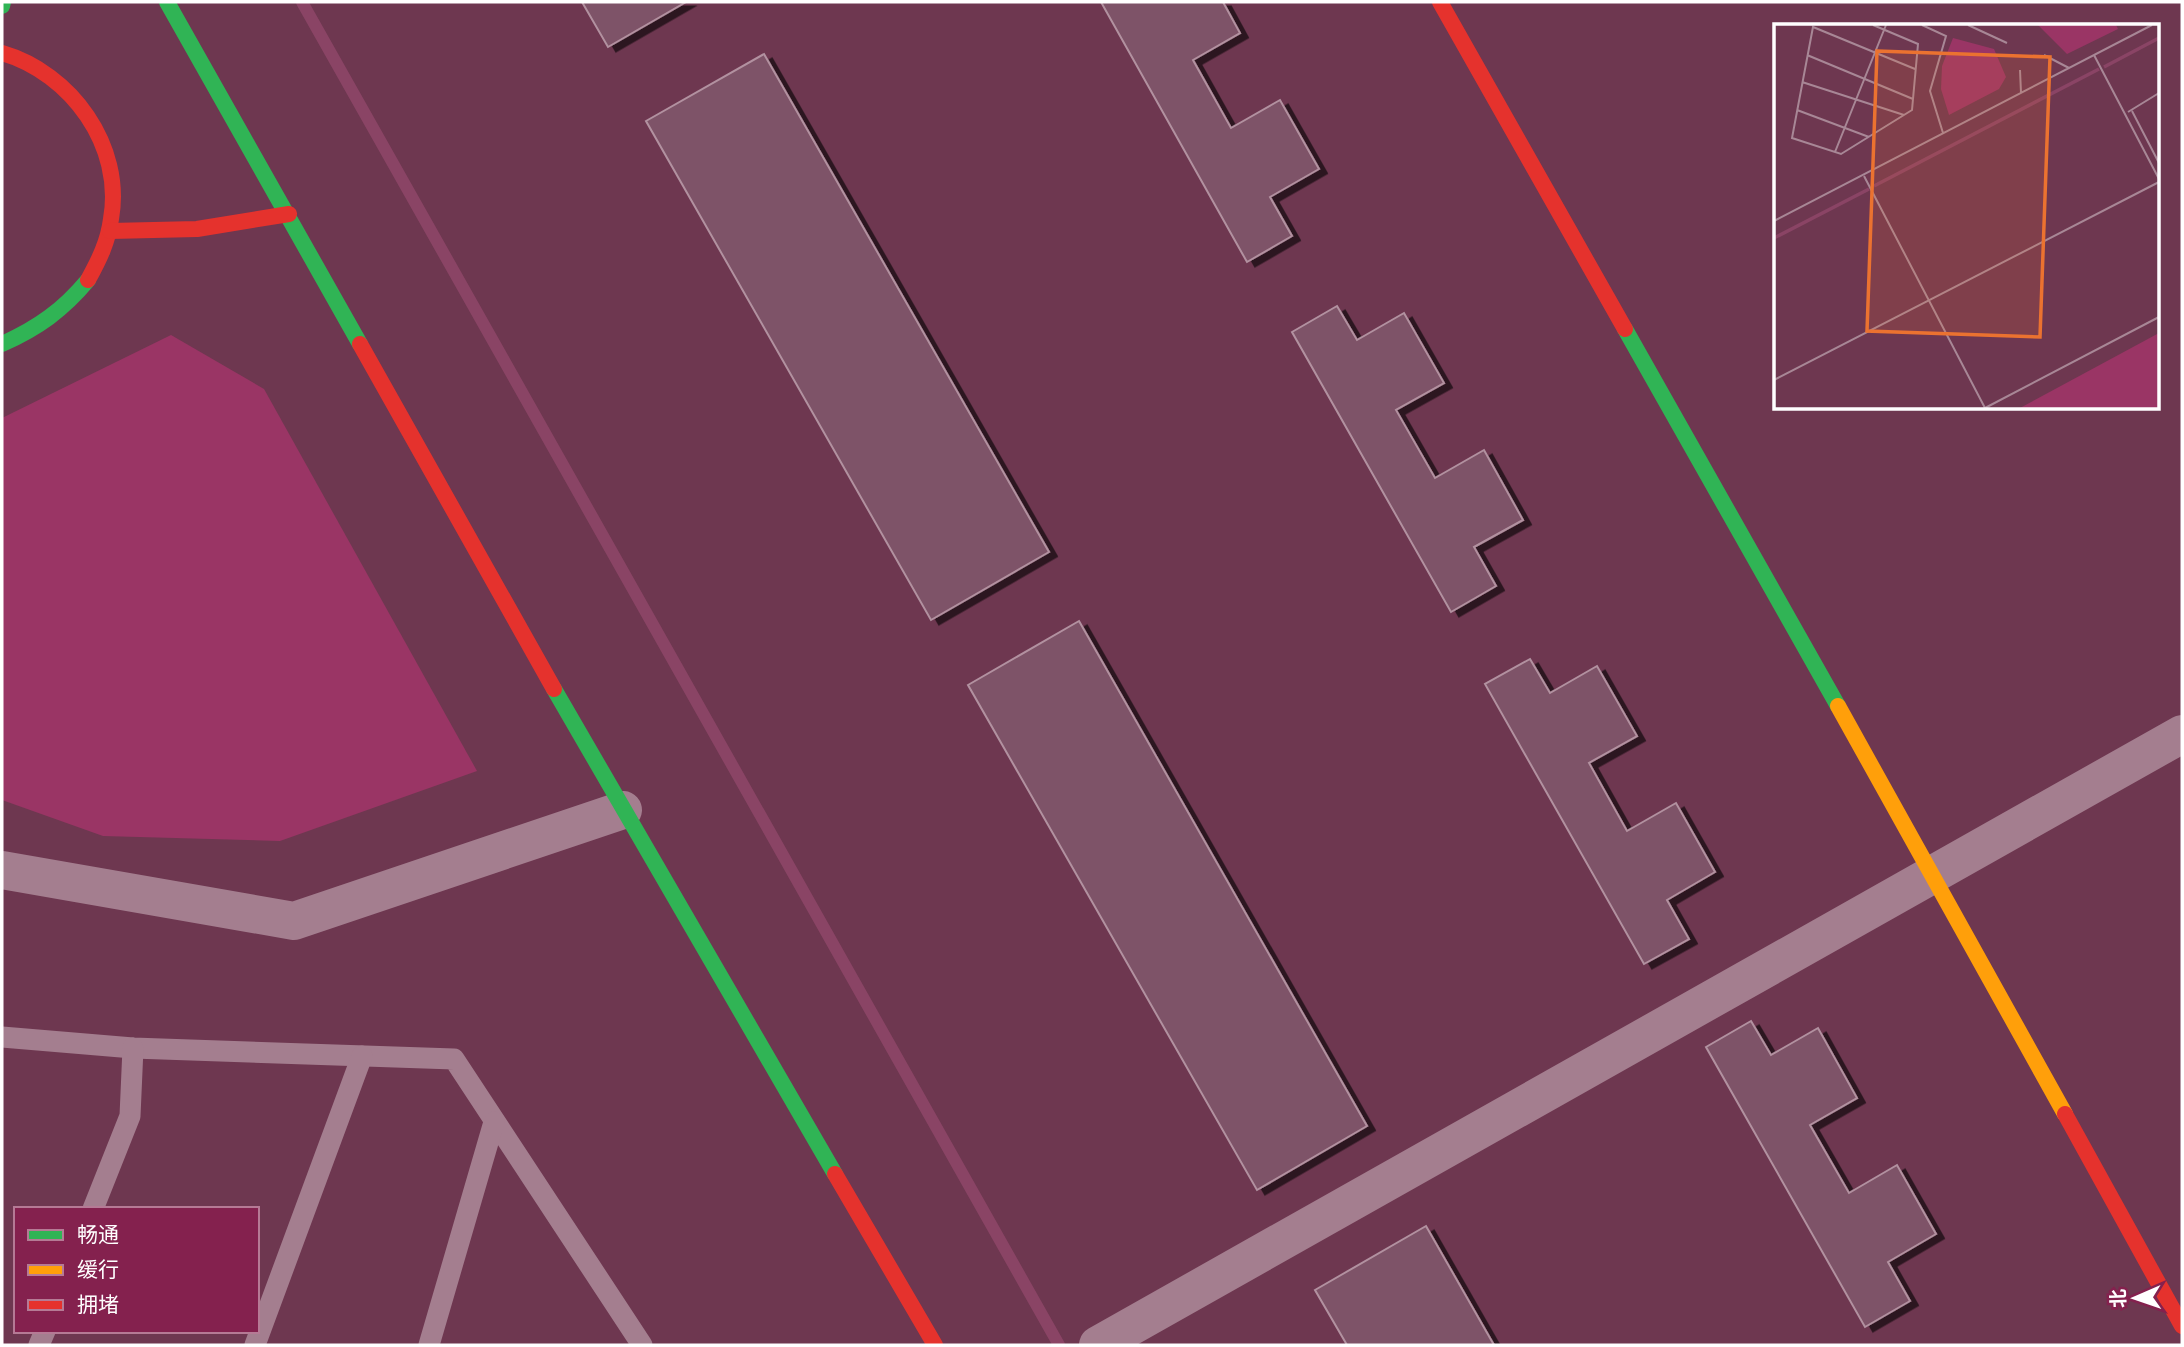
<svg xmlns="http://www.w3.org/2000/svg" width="2184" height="1347" font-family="'Exo 2','Noto Sans SC',sans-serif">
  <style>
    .green { fill: #9a3565 }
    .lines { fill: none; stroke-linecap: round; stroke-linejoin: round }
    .stream { stroke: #8a4465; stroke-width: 12 }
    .building { fill: #7e5367; stroke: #b291a0; stroke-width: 2; filter: url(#shadow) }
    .lane { stroke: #a47e8f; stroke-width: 21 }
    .street { stroke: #a47e8f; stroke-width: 38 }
    .fast { stroke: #30b455; stroke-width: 16 }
    .slow { stroke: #ff9f0a; stroke-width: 16 }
    .jam { stroke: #e5322d; stroke-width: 16 }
    .inset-river { fill: none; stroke: #8a4465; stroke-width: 3.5 }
    .inset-road { fill: none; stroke: #a88796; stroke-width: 2 }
    .view { fill: #eb7230; fill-opacity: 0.15; stroke: #eb7230; stroke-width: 3.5 }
    .inset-edge { fill: none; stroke: #fff; stroke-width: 3.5 }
  </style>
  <defs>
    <filter id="shadow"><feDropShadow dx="8" dy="4.5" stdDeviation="0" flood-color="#0009"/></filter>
  </defs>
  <rect width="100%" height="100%" fill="#6e3750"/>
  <polygon class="green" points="171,335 264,389 477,771 280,841 103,836 2,800 2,418"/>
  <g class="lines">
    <polyline class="stream" points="302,2 1059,1345"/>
  </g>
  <g class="building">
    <polygon points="582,2 686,2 608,47"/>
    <polygon points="1101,2 1223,2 1240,33 1193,60 1231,128 1280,100 1319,169 1270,197 1292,236 1247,262"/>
    <polygon points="764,54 1049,552 931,620 646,121"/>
    <polygon points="1337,306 1357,340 1404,313 1444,383 1396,410 1435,478 1484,450 1523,520 1474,547 1496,586 1451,612 1292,332"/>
    <polygon points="1079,621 1367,1126 1257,1190 968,685"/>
    <polygon points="1530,659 1550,693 1597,666 1637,736 1589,763 1627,831 1676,803 1715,872 1667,900 1689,939 1644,964 1485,684"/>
    <polygon points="1751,1021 1771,1055 1818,1028 1857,1098 1810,1125 1849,1193 1897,1165 1936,1234 1888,1262 1910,1301 1865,1327 1706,1047"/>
    <polygon points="1426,1226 1494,1345 1347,1345 1315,1290"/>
  </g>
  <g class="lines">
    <g class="lane">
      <polyline points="2,1037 133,1048 454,1059 642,1345"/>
      <polyline points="93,1209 130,1116 133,1048"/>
      <polyline points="39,1345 45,1331"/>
      <polyline points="255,1345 362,1056"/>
      <polyline points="429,1345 494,1122"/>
    </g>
    <g class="street">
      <polyline points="2,870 294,921 623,810"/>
      <polyline points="1098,1345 2182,734"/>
    </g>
    <g class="fast">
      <polyline points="167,2 360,344"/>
      <polyline points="2,6 3,2"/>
      <polyline points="1625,329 1838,706"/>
      <path d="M 2,344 C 38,328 63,310 88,280"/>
      <polyline points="554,689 835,1174"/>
    </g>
    <polyline class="slow" points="1838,706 2065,1114"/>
    <g class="jam">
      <polyline points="1440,2 1625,329"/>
      <path d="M 2,53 C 71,73 124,146 111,219 C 108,242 99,260 88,280"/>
      <polyline points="110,231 197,229 289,214"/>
      <polyline points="360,344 554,689"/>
      <polyline points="2065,1114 2182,1326"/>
      <polyline points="835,1174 935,1345"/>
    </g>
  </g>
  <g transform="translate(1774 24)">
    <rect width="385" height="385" fill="#6e3750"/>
    <path d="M 264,1 L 342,1 L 344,5 L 293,30 ZM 179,14 L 220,25 L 232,53 L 225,65 L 175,91 L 167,65 L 168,42 ZM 385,309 L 385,384 L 246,384 Z" fill="#9a3565"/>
    <path class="inset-river" d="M 330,43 L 385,14M 100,162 L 325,45M 0,214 L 95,165"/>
    <path class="inset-road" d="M 99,1 L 144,20 L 138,86 L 67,130 L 18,114 L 39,3 L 141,45M 148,1 L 172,12 L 156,67 L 169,109M 194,1 L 233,19M 33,31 L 139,75M 270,31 L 295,44M 320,31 L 385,155M 246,46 L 247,69M 28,58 L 130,91M 23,86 L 95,113M 358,87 L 385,139M 354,88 L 385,69M 61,128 L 112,1M 90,152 L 211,384M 0,197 L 378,1M 0,356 L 385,158M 211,384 L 385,293"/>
    <path class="view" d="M 103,27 L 276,33 L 266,313 L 93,307 Z"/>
    <rect width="385" height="385" class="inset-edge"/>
  </g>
  <rect width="2184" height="1347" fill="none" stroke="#ffffff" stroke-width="7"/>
  <rect x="14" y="1207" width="245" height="126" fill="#84214e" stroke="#b57a95" stroke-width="2"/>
  <rect x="28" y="1230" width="35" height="10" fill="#30b455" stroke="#b57a95" stroke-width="2"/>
  <text x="77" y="1242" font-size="21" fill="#ffffff">畅通</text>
  <rect x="28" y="1265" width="35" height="10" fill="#ff9f0a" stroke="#b57a95" stroke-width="2"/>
  <text x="77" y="1277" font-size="21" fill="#ffffff">缓行</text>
  <rect x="28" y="1300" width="35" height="10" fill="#e5322d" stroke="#b57a95" stroke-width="2"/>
  <text x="77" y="1312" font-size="21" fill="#ffffff">拥堵</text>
  <g transform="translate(2135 1298) rotate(268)" stroke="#84214e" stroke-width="5" paint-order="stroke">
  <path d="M0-5L12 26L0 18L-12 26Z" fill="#ffffff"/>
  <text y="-10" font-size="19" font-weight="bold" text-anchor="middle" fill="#ffffff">北</text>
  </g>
</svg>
